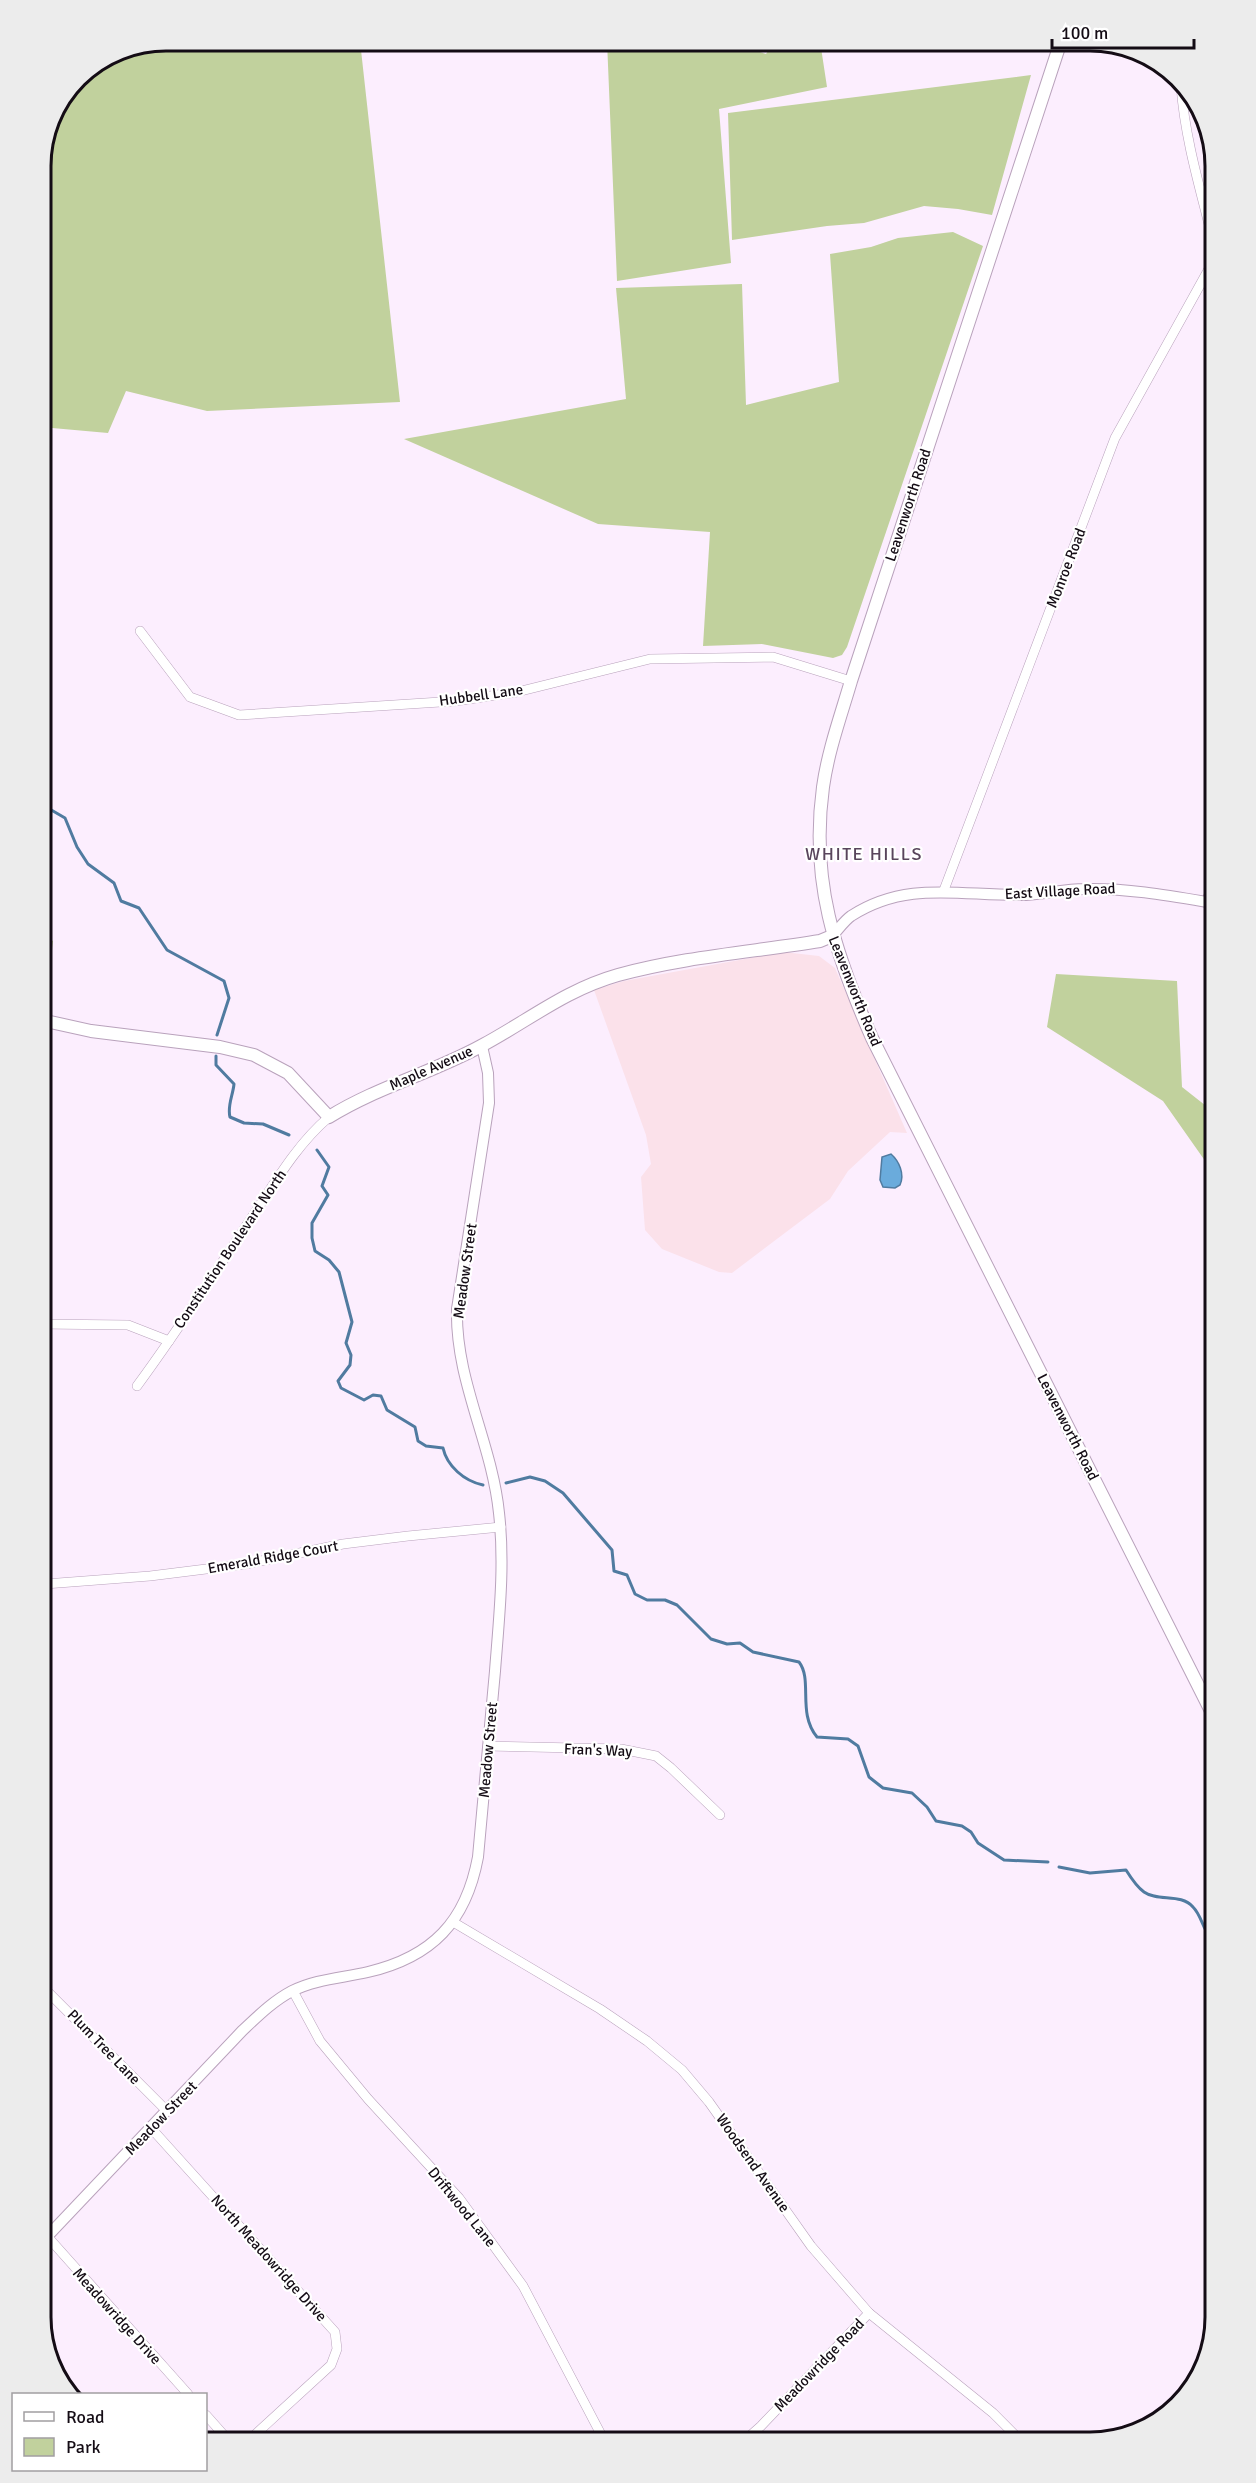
<svg xmlns="http://www.w3.org/2000/svg" width="1256" height="2483" font-family="Signika,sans-serif">
  <style>
    .commercial { fill: #fbe1ea }
    .green { fill: #c1d19d }
    .water { fill: #6aabdc; stroke: #507ba0; stroke-width: 1.5 }
    .lines { fill: none; stroke-linecap: round; stroke-linejoin: round }
    .stream { stroke: #507ba0; stroke-width: 3 }
    .minor-casing { stroke: #b9a2bc; stroke-width: 10 }
    .tertiary-casing { stroke: #b9a2bc; stroke-width: 12 }
    .secondary-casing { stroke: #b9a2bc; stroke-width: 14 }
    .minor { stroke: #fff; stroke-width: 9 }
    .tertiary { stroke: #fff; stroke-width: 10 }
    .secondary { stroke: #fff; stroke-width: 12 }
    .labels { text-anchor: middle; dominant-baseline: central; stroke-width: 4.5; stroke-linejoin: round; paint-order: stroke }
    .street-label { font-size: 15px; fill: #140c15; stroke: #fff }
    .quarter-label { font-size: 18px; letter-spacing: 1.5px; fill: #59455c; stroke: #fff }
    .rim { fill: none; stroke: #140c15; stroke-width: 3 }
  </style>
  <rect width="100%" height="100%" fill="#fceefe"/>
  <polygon class="commercial" points="783,952 819,956 835,968 907,1133 890,1132 848,1171 830,1199 732,1273 719,1272 662,1249 645,1230 641,1177 651,1164 646,1135 594,990 624,981"/>
  <g class="green">
    <polygon points="166,41 360,41 400,402 207,411 126,391 108,433 41,427 41,159 50,118 78,77 119,50"/>
    <polygon points="607,41 725,41 766,54 775,41 820,41 827,87 719,109 731,263 617,281"/>
    <polygon points="1031,75 992,215 958,209 924,206 864,223 827,226 732,240 728,113"/>
    <polygon points="953,232 983,246 847,647 842,655 833,658 762,644 703,646 710,532 598,524 404,439 626,399 616,288 742,284 746,405 839,382 830,254 871,247 898,238"/>
    <polygon points="41,935 53,941 45,1012 41,1010"/>
    <polygon points="1056,974 1177,981 1182,1087 1215,1113 1215,1175 1163,1101 1047,1027"/>
  </g>
  <path class="water" d="M 891,1154 C 899,1161 905,1174 900,1185 L 895,1188 L 883,1187 L 880,1180 L 882,1157 Z"/>
  <g class="lines">
    <g class="stream">
      <polyline points="41,804 65,818 77,847 88,864 114,883 121,901 139,908 167,950 224,981 229,998 217,1035"/>
      <path d="M 216,1056 L 216,1065 L 234,1084 C 233,1095 227,1106 230,1117 L 244,1123 L 263,1124 L 289,1135"/>
      <path d="M 317,1150 L 329,1167 L 322,1186 L 328,1195 L 312,1223 L 312,1238 L 315,1251 L 329,1260 L 339,1272 L 352,1322 L 346,1343 L 351,1355 L 350,1365 L 338,1381 L 341,1388 L 364,1400 L 373,1395 L 381,1396 L 387,1410 L 415,1427 L 418,1441 L 426,1446 L 443,1448 C 447,1466 464,1481 483,1485"/>
      <path d="M 506,1483 L 530,1477 L 545,1481 L 563,1493 L 612,1550 L 614,1571 L 627,1575 L 635,1594 L 647,1600 L 665,1600 L 677,1605 L 711,1639 L 727,1644 L 740,1643 L 753,1652 L 799,1662 C 813,1680 797,1713 817,1737 L 848,1739 L 858,1746 L 869,1777 L 883,1788 L 912,1793 L 927,1807 L 936,1821 L 962,1826 L 971,1832 L 978,1843 L 1004,1860 L 1048,1862"/>
      <path d="M 1059,1867 L 1090,1873 L 1126,1870 C 1131,1878 1137,1887 1144,1892 C 1158,1902 1181,1893 1193,1907 C 1202,1916 1202,1929 1212,1939 L 1215,1939"/>
    </g>
    <g class="minor-casing">
      <g id="minor">
        <path d="M 1181,86 C 1185,141 1202,195 1215,248"/>
        <polyline points="140,631 190,697 239,715 456,701 517,692 650,659 773,657 851,681"/>
        <polyline points="944,890 1115,438 1215,258"/>
        <polyline points="41,1324 128,1325 169,1341"/>
        <path d="M 137,1386 C 176,1333 212,1278 248,1223 C 273,1186 295,1146 329,1117"/>
        <polyline points="45,1584 150,1576 246,1564 343,1544 408,1536 501,1527"/>
        <polyline points="488,1746 621,1749 656,1756 671,1768 720,1815"/>
        <polyline points="453,1922 600,2009 647,2041 682,2070 709,2102 811,2246 869,2313 993,2413 1022,2442"/>
        <polyline points="41,1985 167,2111"/>
        <polyline points="293,1991 320,2041 368,2099 459,2198 523,2286 605,2442"/>
        <polyline points="151,2128 335,2332 337,2349 331,2365 247,2442"/>
        <polyline points="47,2236 188,2394"/>
        <polyline points="206,2415 230,2442"/>
        <polyline points="743,2442 761,2426 869,2313"/>
      </g>
    </g>
    <g class="tertiary-casing">
      <g id="tertiary">
        <path d="M 832,936 C 838,930 844,921 851,916 C 905,881 957,895 1016,895 C 1039,896 1062,889 1084,889 C 1126,888 1166,895 1207,902 L 1215,882"/>
        <path d="M 41,2243 L 242,2031 C 258,2016 273,2001 292,1991 C 316,1979 342,1978 368,1972 C 432,1957 466,1922 478,1857 C 484,1795 489,1733 495,1671 C 499,1618 505,1566 499,1513 C 492,1443 455,1380 457,1309 L 489,1103 L 488,1073 L 482,1046"/>
      </g>
    </g>
    <g class="secondary-casing">
      <g id="secondary">
        <path d="M 1061,41 L 851,681 C 841,715 828,751 823,787 C 810,881 835,953 872,1038 L 1215,1719"/>
        <path d="M 41,1020 L 91,1031 L 220,1047 L 254,1055 L 288,1073 L 329,1117 C 377,1087 432,1073 481,1046 C 528,1021 565,990 618,975 C 684,957 752,952 820,941 L 832,936"/>
      </g>
    </g>
    <use href="#minor" class="minor"/>
    <use href="#tertiary" class="tertiary"/>
    <use href="#secondary" class="secondary"/>
  </g>
  <g class="labels">
    <g class="street-label">
      <text transform="translate(908 505) rotate(-72)">Leavenworth Road</text>
      <text transform="translate(1066 568) rotate(-69)">Monroe Road</text>
      <text transform="translate(481 695) rotate(-8)">Hubbell Lane</text>
      <text transform="translate(1060 891) rotate(-3)">East Village Road</text>
      <text transform="translate(855 991) rotate(68)">Leavenworth Road</text>
      <text transform="translate(431 1068) rotate(-24)">Maple Avenue</text>
      <text transform="translate(230 1249) rotate(-56)">Constitution Boulevard North</text>
      <text transform="translate(465 1271) rotate(-82)">Meadow Street</text>
      <text transform="translate(1068 1427) rotate(63)">Leavenworth Road</text>
      <text transform="translate(273 1557) rotate(-10)">Emerald Ridge Court</text>
      <text transform="translate(488 1750) rotate(-85)">Meadow Street</text>
      <text transform="translate(598 1750) rotate(2)">Fran's Way</text>
      <text transform="translate(104 2047) rotate(46)">Plum Tree Lane</text>
      <text transform="translate(161 2118) rotate(-46)">Meadow Street</text>
      <text transform="translate(753 2163) rotate(55)">Woodsend Avenue</text>
      <text transform="translate(462 2207) rotate(51)">Driftwood Lane</text>
      <text transform="translate(269 2258) rotate(48)">North Meadowridge Drive</text>
      <text transform="translate(117 2316) rotate(48)">Meadowridge Drive</text>
      <text transform="translate(819 2365) rotate(-46)">Meadowridge Road</text>
    </g>
    <g class="quarter-label">
      <text x="864" y="854">WHITE HILLS</text>
    </g>
  </g>
  <path d="M0 0H1256V2483H0ZM166 51H1090A115 115 0 0 1 1205 166V2317A115 115 0 0 1 1090 2432H166A115 115 0 0 1 51 2317V166A115 115 0 0 1 166 51Z" fill="#ececec" fill-rule="evenodd"/>
  <path class="rim" d="M166 51H1090A115 115 0 0 1 1205 166V2317A115 115 0 0 1 1090 2432H166A115 115 0 0 1 51 2317V166A115 115 0 0 1 166 51Z"/>
  <rect x="12" y="2393" width="195" height="78" fill="#ffffff" stroke="#a19ea1" stroke-width="1.5"/>
  <rect x="24" y="2412" width="30" height="9" fill="#ffffff" stroke="#a19ea1" stroke-width="1.5"/>
  <text x="66" y="2423" font-size="18" fill="#140c15">Road</text>
  <rect x="24" y="2438" width="30" height="18" fill="#c1d19d" stroke="#a19ea1" stroke-width="1.5"/>
  <text x="66" y="2453" font-size="18" fill="#140c15">Park</text>
  <path d="M1052 39v9h142v-9" fill="none" stroke="#140c15" stroke-width="3"/>
  <text x="1061" y="39" font-size="18" fill="#140c15" stroke="#ffffff" stroke-width="4.5" paint-order="stroke">100 m</text>
</svg>
